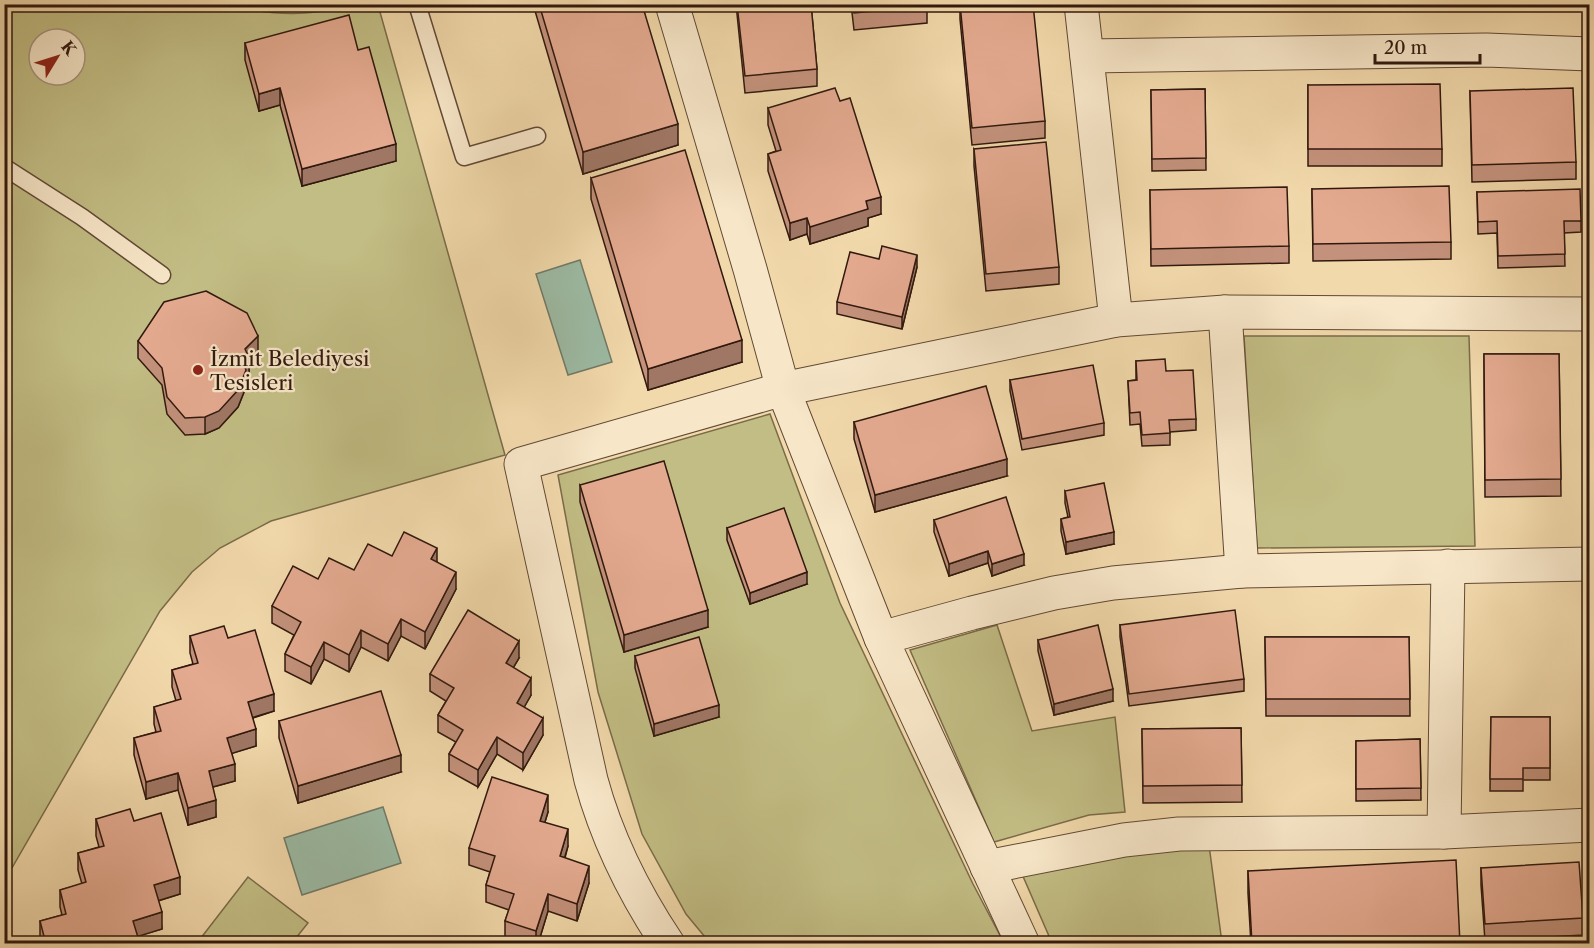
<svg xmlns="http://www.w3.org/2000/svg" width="1594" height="948" font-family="'Libre Caslon Text',serif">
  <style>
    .green { fill: #c2bd84; stroke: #7a6b49; stroke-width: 1.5; fill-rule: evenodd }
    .water { fill: #9cbba4; stroke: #717a68; stroke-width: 1.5 }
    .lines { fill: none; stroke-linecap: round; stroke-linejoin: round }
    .lane-casing { stroke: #614935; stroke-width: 19 }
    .street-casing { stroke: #614935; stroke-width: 35 }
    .lane { stroke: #f7e6c8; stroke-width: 16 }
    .street { stroke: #f7e6c8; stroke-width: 33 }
    .wall { fill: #c4927c; stroke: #31190e; stroke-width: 1.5 }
    .shaded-wall { fill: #a07765; stroke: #31190e; stroke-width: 1.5 }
    .building { fill: #e4aa90; stroke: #31190e; stroke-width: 1.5 }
    .poi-dot { fill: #8f2418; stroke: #f7e6c8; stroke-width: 2 }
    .labels { text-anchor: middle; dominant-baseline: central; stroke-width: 4.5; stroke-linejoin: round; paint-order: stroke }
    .poi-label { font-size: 21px; fill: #31190e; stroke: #f7e6c8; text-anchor: start }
  </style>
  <rect width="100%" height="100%" fill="#f2d9ab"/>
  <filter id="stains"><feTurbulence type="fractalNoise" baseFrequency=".00333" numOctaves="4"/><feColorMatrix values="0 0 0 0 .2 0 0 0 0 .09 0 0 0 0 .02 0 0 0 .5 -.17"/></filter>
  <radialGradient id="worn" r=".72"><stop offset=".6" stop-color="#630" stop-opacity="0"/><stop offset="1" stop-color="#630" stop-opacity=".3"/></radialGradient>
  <g class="green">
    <path d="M 221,4 C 248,10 277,15 304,13 C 329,12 353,5 378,5 L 505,455 L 271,521 L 220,548 L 192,572 L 160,611 L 5,880 L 5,5 ZM 39,39 L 75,39 L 75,75 L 39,75 Z"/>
    <polygon points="1244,336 1469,336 1475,546 1257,548"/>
    <polygon points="770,414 840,603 973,884 1004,943 710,943 686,914 642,834 598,692 558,475"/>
    <polygon points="997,625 1032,731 1115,717 1125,812 1089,815 994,842 910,650"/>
    <polygon points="1209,845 1222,943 1052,943 1022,874 1109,858"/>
    <polygon points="248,877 308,923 292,943 197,943"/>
  </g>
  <g class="water">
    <path d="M 1285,5 L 1354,5 C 1344,14 1297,12 1285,5 Z"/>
    <polygon points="580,260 612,362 568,375 536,274"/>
    <polygon points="383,807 401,863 302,895 284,838"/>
  </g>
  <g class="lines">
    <g class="lane-casing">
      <g id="lane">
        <polyline points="417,4 464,157 537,136"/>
        <polyline points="4,167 82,217 162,275"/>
      </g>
    </g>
    <g class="street-casing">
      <g id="street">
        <polyline points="672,4 750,269 783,389 881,638 1023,944"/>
        <polyline points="1081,4 1116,320"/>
        <polyline points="1087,56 1486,50 1590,54"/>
        <polyline points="1225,312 1242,571"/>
        <polyline points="881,638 972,613 1054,593 1113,583 1242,571 1590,564"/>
        <polyline points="1444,832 1448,566"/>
        <polyline points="987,867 1124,840 1179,834 1444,832 1590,825"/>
        <path d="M 668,944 C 634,893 607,839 591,780 L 521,464 L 783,389 L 1116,320 L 1225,312 L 1590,314"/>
      </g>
    </g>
    <use href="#lane" class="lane"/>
    <use href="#street" class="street"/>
  </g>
  <g class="wall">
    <polygon points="533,4 642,4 678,145 583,174"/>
    <polygon points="736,4 811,4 817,69 817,86 745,93"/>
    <polygon points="851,4 927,4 927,23 854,30"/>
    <polygon points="960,4 1045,121 1045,138 972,145 960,19"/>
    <polygon points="1435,4 1529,4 1529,8 1435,10"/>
    <polygon points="245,43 358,50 396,161 302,186 280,105 259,111 245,60"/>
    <polygon points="1308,85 1442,149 1442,166 1308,166"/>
    <polygon points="1205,89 1206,170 1152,171 1151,90"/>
    <polygon points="1470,91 1576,162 1576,179 1472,182"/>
    <polygon points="768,108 881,214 868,218 868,226 810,244 807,234 790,240 768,171 768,154 776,151 768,125"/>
    <polygon points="974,149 1059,267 1059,284 986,291 974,166"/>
    <polygon points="591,178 742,362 648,390 591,199"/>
    <polygon points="1312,189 1451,242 1451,259 1313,261"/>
    <polygon points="1150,190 1289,246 1289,263 1151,266"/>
    <polygon points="1477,192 1581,221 1581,232 1564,233 1565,266 1498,268 1497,233 1478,234"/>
    <polygon points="879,259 917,267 902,329 837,314 837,302"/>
    <polygon points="138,341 258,353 249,362 249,375 246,376 246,387 238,407 219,428 205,434 185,435 167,414 162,385 138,358"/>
    <polygon points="1484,354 1559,354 1561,496 1485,497"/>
    <polygon points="1136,361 1166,371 1196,419 1196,430 1170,432 1170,445 1142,446 1140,424 1130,425 1128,381 1136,380"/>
    <polygon points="1010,380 1104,423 1104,435 1022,450 1010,391"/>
    <polygon points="854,422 1007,476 875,512 854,439"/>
    <polygon points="580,485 708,627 624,652 580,502"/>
    <polygon points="1065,491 1114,544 1066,554 1061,531 1061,519 1068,517 1065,503"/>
    <polygon points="934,520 1024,565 992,576 988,563 949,576 934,532"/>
    <polygon points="727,528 807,584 750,604 727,540"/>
    <polygon points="392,556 437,562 456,589 425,649 401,636 388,661 361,647 349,672 324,659 311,684 285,671 285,654 294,635 272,623 272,606 318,579 354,570"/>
    <polygon points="1120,625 1244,679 1244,691 1129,706 1120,637"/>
    <polygon points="190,636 228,638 274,711 253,718 256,746 232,753 235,781 213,787 216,817 188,825 178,790 146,799 134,755 134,738 156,732 154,724 154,707 176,701 172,687 172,670 193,664 190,653"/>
    <polygon points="1265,637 1409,637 1410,716 1266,716"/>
    <polygon points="1038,640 1113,701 1054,715 1038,651"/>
    <polygon points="635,656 719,717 654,736 635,668"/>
    <polygon points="519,658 513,668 531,695 524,707 543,735 523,770 497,754 478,787 449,771 449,754 456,742 438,732 438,715 446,701 430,691 430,674"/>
    <polygon points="1491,717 1550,717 1550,780 1523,780 1523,791 1490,791"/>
    <polygon points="279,721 401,772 298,803 279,738"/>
    <polygon points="1241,728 1242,802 1143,803 1142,729"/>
    <polygon points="1420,739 1421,800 1356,801 1356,741"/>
    <polygon points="548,812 545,822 568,846 565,858 589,883 577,921 548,911 538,944 523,944 505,938 505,921 509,910 486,902 486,885 490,872 469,865 469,848"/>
    <polygon points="96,819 134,821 180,894 158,901 162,929 137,936 140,944 41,944 40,938 40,921 62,915 60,907 60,890 82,884 78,870 78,853 99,847 96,836"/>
    <polygon points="1481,868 1583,918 1583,935 1485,941 1481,885"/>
    <polygon points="1248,871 1460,944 1251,944 1248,893"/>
  </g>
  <g class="shaded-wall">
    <polygon points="280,88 280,105 259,111 259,94"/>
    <polygon points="678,124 678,145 583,174 583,152"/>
    <polygon points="396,144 396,161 302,186 302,169"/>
    <polygon points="881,197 881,214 868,218 868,226 810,244 810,227 866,201"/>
    <polygon points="807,218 807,234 790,240 790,223"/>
    <polygon points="917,255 917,267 902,329 902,317"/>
    <polygon points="258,336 258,353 249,362 249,375 246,376 246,387 238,407 219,428 205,434 205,417 242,360 245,349"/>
    <polygon points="742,340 742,362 648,390 648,369"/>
    <polygon points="1007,459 1007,476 875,512 875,495"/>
    <polygon points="1114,532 1114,544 1066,554 1066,542"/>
    <polygon points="437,548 437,565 431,559"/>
    <polygon points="988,551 988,563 949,576 949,564"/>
    <polygon points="1024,554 1024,565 992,576 992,564"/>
    <polygon points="456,572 456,589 425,649 425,632"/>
    <polygon points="807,572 807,584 750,604 750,593"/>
    <polygon points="708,610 708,627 624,652 624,635"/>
    <polygon points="401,619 401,636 388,661 388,644"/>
    <polygon points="361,630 361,647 349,672 349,655"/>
    <polygon points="519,641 519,658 506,680 506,663"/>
    <polygon points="324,642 324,659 311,684 311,667"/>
    <polygon points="531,678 531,695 517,720 517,703"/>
    <polygon points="1113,689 1113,701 1054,715 1054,704"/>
    <polygon points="274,694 274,711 248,719 248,702"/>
    <polygon points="719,705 719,717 654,736 654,724"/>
    <polygon points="543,718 543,735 523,770 523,753"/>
    <polygon points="256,729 256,746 227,755 227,738"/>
    <polygon points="497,737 497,754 478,787 478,770"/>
    <polygon points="401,755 401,772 298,803 298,786"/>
    <polygon points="235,764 235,781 209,788 209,771"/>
    <polygon points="178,773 178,790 146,799 146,782"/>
    <polygon points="548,795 548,812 540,838 540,821"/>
    <polygon points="216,800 216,817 188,825 188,808"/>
    <polygon points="568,829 568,846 560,873 560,856"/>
    <polygon points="589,866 589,883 577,921 577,904"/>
    <polygon points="180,877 180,894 154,902 154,885"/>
    <polygon points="548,894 548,911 538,944 536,944 536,931"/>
    <polygon points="162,912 162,929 133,938 133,921"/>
  </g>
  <g class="building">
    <polygon points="539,4 642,4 678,124 583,152"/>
    <polygon points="737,4 811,4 817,69 745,76"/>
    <polygon points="853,4 927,4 927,6 854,13"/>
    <polygon points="960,4 1033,4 1045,121 972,128"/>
    <polygon points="349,15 358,50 369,47 396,144 302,169 280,88 259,94 245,43"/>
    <polygon points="1440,84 1442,149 1308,149 1308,85"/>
    <polygon points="835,88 840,101 850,98 881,197 866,201 868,209 810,227 807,218 790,223 768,154 781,150 768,108"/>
    <polygon points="1573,88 1576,162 1472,165 1470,91"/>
    <polygon points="1205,89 1206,158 1152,159 1151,90"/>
    <polygon points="1046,142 1059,267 986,274 974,149"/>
    <polygon points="685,150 742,340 648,369 591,178"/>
    <polygon points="1449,186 1451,242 1313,244 1312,189"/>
    <polygon points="1287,187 1289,246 1151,249 1150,190"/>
    <polygon points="1580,189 1581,221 1564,221 1565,254 1498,256 1497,221 1478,222 1477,192"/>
    <polygon points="882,246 917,255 902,317 837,302 850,252 879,259"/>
    <polygon points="206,291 247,313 258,336 245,349 249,358 242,360 246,370 238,390 219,411 205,417 185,418 167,397 162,368 138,341 164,302"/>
    <polygon points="1484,354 1559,354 1561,479 1485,480"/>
    <polygon points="1165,359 1166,371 1193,370 1196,419 1169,420 1170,433 1142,435 1140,412 1130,413 1128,381 1137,380 1136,361"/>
    <polygon points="1093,365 1104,423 1022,439 1010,380"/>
    <polygon points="986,386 1007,459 875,495 854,422"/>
    <polygon points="664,461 708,610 624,635 580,485"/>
    <polygon points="1104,483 1114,532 1066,542 1061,519 1070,517 1065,491"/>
    <polygon points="1006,497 1024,554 992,564 988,551 949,564 934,520"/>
    <polygon points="784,508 807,572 750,593 727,528"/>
    <polygon points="404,532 437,548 431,559 456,572 425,632 401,619 388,644 361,630 349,655 324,642 311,667 285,654 301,622 272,606 293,566 318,579 329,558 354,570 368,544 392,556"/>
    <polygon points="468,610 519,641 506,663 531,678 517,703 543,718 523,753 497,737 478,770 449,754 463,730 438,715 454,688 430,674"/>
    <polygon points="1235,610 1244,679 1129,694 1120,625"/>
    <polygon points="1098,625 1113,689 1054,704 1038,640"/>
    <polygon points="224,626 228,638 255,630 274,694 248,702 256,729 227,738 235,764 209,771 216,800 188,808 178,773 146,782 134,738 161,731 154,707 181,699 172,670 198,663 190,636"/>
    <polygon points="699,637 719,705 654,724 635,656"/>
    <polygon points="1265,637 1409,637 1410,699 1266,699"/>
    <polygon points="381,691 401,755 298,786 279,721"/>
    <polygon points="1491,717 1550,717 1550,768 1523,768 1523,779 1490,779"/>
    <polygon points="1241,728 1242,785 1143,786 1142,729"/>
    <polygon points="1420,739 1421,788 1356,789 1356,741"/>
    <polygon points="492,777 548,795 540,821 568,829 560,856 589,866 577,904 548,894 536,931 505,921 514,894 486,885 495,856 469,848"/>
    <polygon points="130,809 134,821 161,813 180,877 154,885 162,912 133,921 140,944 46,944 40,921 66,914 60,890 86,882 78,853 104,846 96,819"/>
    <polygon points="1456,860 1460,944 1252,944 1248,871"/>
    <polygon points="1579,862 1583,918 1485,924 1481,868"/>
  </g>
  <circle class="poi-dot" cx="198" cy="370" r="6"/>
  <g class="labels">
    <g class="poi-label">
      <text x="210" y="358">İzmit Belediyesi<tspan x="210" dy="24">Tesisleri</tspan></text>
    </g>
  </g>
  <rect width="1594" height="948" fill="none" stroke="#f2d9ab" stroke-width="24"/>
  <rect x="6" y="6" width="1582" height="936" fill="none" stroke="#31190e" stroke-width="3"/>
  <rect x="12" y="12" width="1570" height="924" fill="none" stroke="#31190e" stroke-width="1.5"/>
  <g transform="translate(57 57) rotate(52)"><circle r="28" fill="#f7e6c8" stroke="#a8947e" stroke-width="1.5"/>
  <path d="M0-4.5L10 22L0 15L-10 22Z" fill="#8f2418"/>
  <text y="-9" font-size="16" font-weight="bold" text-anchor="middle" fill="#31190e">K</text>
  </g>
  <path d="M1375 54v9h105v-9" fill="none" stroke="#31190e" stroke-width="3"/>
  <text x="1384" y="54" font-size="18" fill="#31190e" stroke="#f7e6c8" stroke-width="4.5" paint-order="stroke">20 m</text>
  <rect width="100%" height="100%" filter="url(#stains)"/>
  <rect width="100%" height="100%" fill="url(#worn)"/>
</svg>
